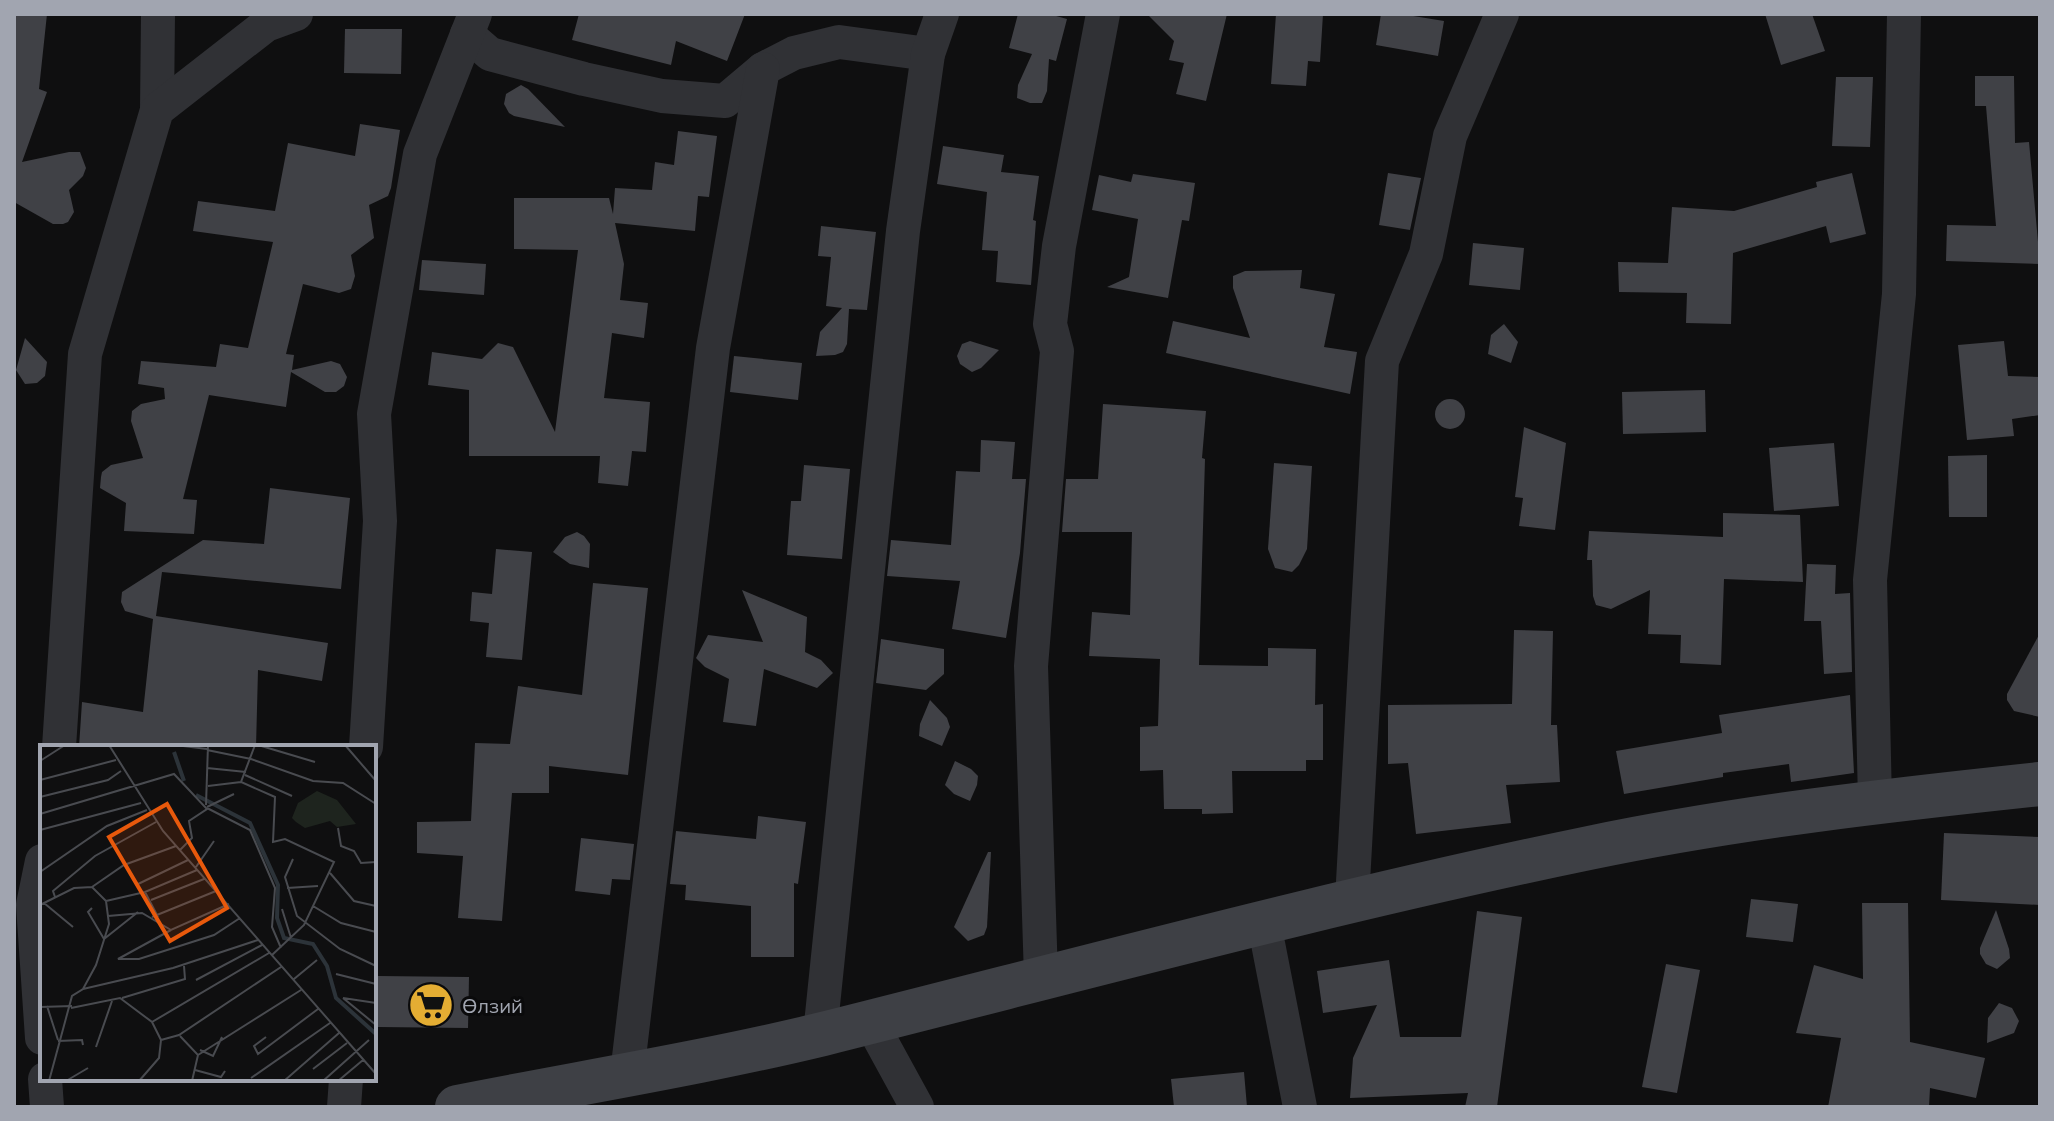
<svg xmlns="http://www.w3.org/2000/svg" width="2054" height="1121" font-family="Mulish,sans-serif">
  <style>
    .building { fill: #404146 }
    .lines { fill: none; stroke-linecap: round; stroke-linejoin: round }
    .street { stroke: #303135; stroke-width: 34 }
    .secondary { stroke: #3e4045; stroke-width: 44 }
    .labels { text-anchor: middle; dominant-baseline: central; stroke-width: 6; stroke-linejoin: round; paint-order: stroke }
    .poi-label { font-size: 20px; fill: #a1a5b0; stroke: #0a0a0b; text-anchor: start }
    .inset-river { fill: none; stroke: #2c3339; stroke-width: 4 }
    .inset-road { fill: none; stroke: #494b50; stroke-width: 2 }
    .view { fill: #e8590c; fill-opacity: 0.15; stroke: #e8590c; stroke-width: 4 }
    .inset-edge { fill: none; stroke: #a1a5b0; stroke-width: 4 }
  </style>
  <rect width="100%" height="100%" fill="#0f0f10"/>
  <g class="building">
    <polygon points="14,14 47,14 39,89 47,92 22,162 69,152 80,152 86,168 83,176 69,190 74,212 68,222 63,224 53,224 14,202"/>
    <polygon points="579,14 745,14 727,61 676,41 671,65 572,40"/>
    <polygon points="1018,14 1049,14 1067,19 1056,61 1049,59 1047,91 1042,103 1030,103 1017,98 1018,85 1032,54 1009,48"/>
    <polygon points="1147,14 1227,14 1206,101 1176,94 1184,63 1169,60 1174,41"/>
    <polygon points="1276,14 1323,14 1320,62 1308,61 1306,86 1271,84"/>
    <polygon points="1381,14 1401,14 1444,21 1438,56 1376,45"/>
    <polygon points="1765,14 1812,14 1825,51 1781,65"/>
    <polygon points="345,29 402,29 401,74 344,73"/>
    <polygon points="1975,76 2014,76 2015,143 2029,142 2040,264 1946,261 1947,225 1996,226 1986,106 1975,106"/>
    <polygon points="1836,77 1873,77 1870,147 1832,146"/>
    <polygon points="521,85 528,89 565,127 514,116 509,113 504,104 506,94"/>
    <polygon points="360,124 400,130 391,188 388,196 369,205 374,238 351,255 355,276 351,289 339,293 303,284 286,354 294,355 292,370 331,361 340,364 347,377 344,386 336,392 325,392 291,372 286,407 209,395 183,499 197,500 194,534 124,531 126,503 100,488 101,477 102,472 111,465 143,458 131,421 132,411 141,404 165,399 164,388 138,384 141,361 216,367 220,344 248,348 273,242 193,231 198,201 275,211 288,143 355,156"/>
    <polygon points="678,131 717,136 709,197 698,196 695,231 615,223 624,264 620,300 648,303 644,338 612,333 604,398 650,402 646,452 632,451 628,486 598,483 600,456 469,456 469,390 428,385 432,352 482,359 498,343 513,347 555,432 578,250 514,249 514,198 609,198 613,214 615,188 652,190 655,162 674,165"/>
    <polygon points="943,146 1004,155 1001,172 1039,176 1033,220 1036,221 1031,285 996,282 998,251 982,250 987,192 937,184"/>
    <polygon points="1388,173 1421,178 1410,230 1379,225"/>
    <polygon points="1852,173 1866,234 1830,243 1826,226 1733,253 1731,324 1686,323 1687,293 1619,292 1618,262 1668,263 1672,207 1734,211 1817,187 1816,182"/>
    <polygon points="1133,174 1195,183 1189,221 1182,220 1168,298 1107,287 1129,277 1138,219 1092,210 1099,175 1131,182"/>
    <polygon points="821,226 876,232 867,310 849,309 847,344 843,352 835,355 816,356 820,332 842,308 826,306 831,257 818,256"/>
    <polygon points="1473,243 1524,248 1520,290 1469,285"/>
    <polygon points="422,260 486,264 484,295 419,290"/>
    <polygon points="1302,270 1300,288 1335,294 1324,347 1357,352 1350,394 1166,353 1173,321 1250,338 1233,288 1233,276 1245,271"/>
    <polygon points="1504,324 1518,342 1511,363 1488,354 1491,335"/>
    <polygon points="25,338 47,362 45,376 37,383 25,384 16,370"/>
    <polygon points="970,341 999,350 981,368 972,372 960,364 957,356 962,344"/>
    <polygon points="2004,341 2008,376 2040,377 2040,415 2012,419 2014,436 1967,440 1958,345"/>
    <polygon points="734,356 802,363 798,400 730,392"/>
    <polygon points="1705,390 1706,432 1623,434 1622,392"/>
    <circle cx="1450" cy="414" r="15"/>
    <polygon points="1103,404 1206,411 1202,458 1205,459 1199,665 1268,666 1268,648 1316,649 1315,705 1323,704 1323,760 1306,760 1306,771 1232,771 1233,813 1202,814 1202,809 1164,809 1163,770 1140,771 1140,727 1158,726 1160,659 1089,656 1092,612 1130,615 1132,532 1062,532 1066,479 1098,479"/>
    <polygon points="1524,427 1566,443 1555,530 1519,526 1523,498 1515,497"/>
    <polygon points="981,440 1015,442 1012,479 1026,479 1020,553 1006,638 952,629 960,581 887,576 891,540 951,545 956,471 980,472"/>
    <polygon points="1834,443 1839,506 1774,511 1769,448"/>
    <polygon points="1987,455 1987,517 1949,517 1948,456"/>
    <polygon points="1274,463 1312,466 1307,549 1299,565 1292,572 1275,568 1268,549"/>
    <polygon points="804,465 850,469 842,559 787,555 791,501 801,501"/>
    <polygon points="270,488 350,498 341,589 162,572 156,616 328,643 322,681 258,670 256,747 79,747 82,702 143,712 153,619 125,611 121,602 122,592 203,540 264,544"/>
    <polygon points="1723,513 1800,515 1803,582 1724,579 1721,665 1680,663 1681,635 1648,634 1650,590 1611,609 1596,605 1593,596 1592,560 1587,560 1589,531 1723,537"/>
    <polygon points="577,532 584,536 590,544 589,568 570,564 553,552 565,537"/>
    <polygon points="496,549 532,552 522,660 486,657 489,623 470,621 472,592 492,594"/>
    <polygon points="1807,564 1836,565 1835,594 1850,593 1852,672 1824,674 1821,621 1804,621"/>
    <polygon points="593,583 648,588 628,775 549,766 549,793 512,793 502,921 458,918 463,856 417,853 417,822 471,821 475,743 510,744 518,686 582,695"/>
    <polygon points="742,590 807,617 805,652 821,660 833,673 817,688 764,669 756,726 723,722 729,679 705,667 696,658 708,635 763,642"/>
    <polygon points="1514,630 1553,631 1551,725 1557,725 1560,782 1506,785 1511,823 1416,834 1408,763 1388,764 1388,705 1512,704"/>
    <polygon points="2040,633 2040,717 2014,711 2007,700 2007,694"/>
    <polygon points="881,639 944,649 944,674 926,690 876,683"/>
    <polygon points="1850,695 1854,773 1791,782 1789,764 1723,773 1723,777 1624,794 1616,751 1722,733 1719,715"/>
    <polygon points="930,700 947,718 950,727 942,746 919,736 920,724"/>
    <polygon points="955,761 971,769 978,776 977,785 970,801 954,794 945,785"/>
    <polygon points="758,816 806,822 798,884 794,883 794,957 751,957 751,906 685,900 686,885 670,884 676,831 756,839"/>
    <polygon points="1944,833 2040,837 2040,905 1941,900"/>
    <polygon points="581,838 634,844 630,880 612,879 610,895 575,891"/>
    <polygon points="988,852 991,852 987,927 984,935 968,941 954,927"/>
    <polygon points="1751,899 1798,904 1793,942 1746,937"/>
    <polygon points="1862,903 1908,903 1910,1042 1985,1058 1976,1098 1930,1088 1929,1107 1828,1107 1841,1038 1796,1033 1814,965 1863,979"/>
    <polygon points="1996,910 2009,949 2010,958 1997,969 1986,964 1980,954 1980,948"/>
    <polygon points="1477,911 1522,917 1497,1107 1465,1107 1468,1093 1350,1098 1353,1058 1377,1005 1323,1013 1317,971 1389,960 1400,1037 1461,1037"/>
    <polygon points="1666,964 1700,970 1677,1093 1642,1087"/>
    <polygon points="378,976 469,977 468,1028 378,1027"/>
    <polygon points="1999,1003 2012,1008 2019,1021 2014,1033 1987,1043 1988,1018"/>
    <polygon points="1244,1072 1247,1107 1174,1107 1171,1079"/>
  </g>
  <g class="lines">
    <g class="street">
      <polyline points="467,34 490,54 584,79 662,96 725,101 763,69 794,53 839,42 928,54"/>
      <polyline points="157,110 158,14"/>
      <polyline points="59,747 85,354 157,110 266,25 296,14"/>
      <polyline points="366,747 380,521 374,414 420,154 475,14"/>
      <polyline points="1875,802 1870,580 1899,294 1904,14"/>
      <polyline points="42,861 33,905 42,1038"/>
      <polyline points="1352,900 1382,361 1426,254 1450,136 1502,14"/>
      <polyline points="1264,923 1300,1107"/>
      <polyline points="1041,977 1031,666 1057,351 1050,324 1059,246 1103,14"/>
      <polyline points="870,1021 917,1107"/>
      <polyline points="820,1034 903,231 928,54 942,14"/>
      <polyline points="627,1074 713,348 763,69"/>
      <polyline points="45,1079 47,1107"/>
      <polyline points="344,1107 346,1079"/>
    </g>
    <path class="secondary" d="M 457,1107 C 578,1083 703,1063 823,1034 C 1078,970 1332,901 1589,848 C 1738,817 1889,800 2040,784"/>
  </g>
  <defs>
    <g id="supermarket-disc" transform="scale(2.3)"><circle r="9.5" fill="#e4ad33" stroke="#0a0a0b"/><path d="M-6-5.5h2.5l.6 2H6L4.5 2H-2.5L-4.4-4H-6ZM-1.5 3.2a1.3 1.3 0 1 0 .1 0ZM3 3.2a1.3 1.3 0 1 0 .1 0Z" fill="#111"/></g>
  </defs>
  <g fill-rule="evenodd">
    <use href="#supermarket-disc" x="431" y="1005"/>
  </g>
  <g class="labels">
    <g class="poi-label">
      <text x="462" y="1005">Өлзий</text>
    </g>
  </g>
  <g transform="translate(40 745)">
    <rect width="336" height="336" fill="#0f0f10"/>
    <path d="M 277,46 L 297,55 L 316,79 L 297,82 L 290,76 L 265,83 L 256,77 L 252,73 L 258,58 Z" fill="#1e241e"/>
    <path class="inset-river" d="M 134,7 L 144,36M 156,50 L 210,78 L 238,140 L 237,173 L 244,193 L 273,199 L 287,221 L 296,253 L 336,289"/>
    <path class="inset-road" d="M 69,0 L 123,86 L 336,329M 135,0 L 167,4M 215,0 L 201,37 L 235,52 L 233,97 L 245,94 L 294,117 L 264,180 L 232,210M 218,0 L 275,17M 305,0 L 336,36M 167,5 L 211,14 L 273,36 L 303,38 L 336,59M 0,16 L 25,0M 167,23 L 206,27M 205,30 L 252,51M 0,35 L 76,15M 168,41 L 201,37M 0,52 L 68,35 L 81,26M 166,60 L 168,0M 167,62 L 194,49M 167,63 L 210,85 L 235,143 L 232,182 L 241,203M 0,69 L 134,29 L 167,64 L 149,76 L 152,93 L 140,105M 298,83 L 301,101 L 314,106 L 321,118 L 336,117M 0,85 L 101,58M 253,114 L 245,132 L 257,171 L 300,204 L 336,221M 156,122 L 174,96M 0,127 L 67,81 L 107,65M 290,128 L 314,156 L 336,161M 96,140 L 148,115M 52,142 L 84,120 L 136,101M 247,143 L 278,141M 105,147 L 118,172M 15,152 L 13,146 L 55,111 L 116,77M 111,155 L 164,134M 66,156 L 105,147 L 157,125M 4,158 L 33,182M 0,160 L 34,143 L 52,142 L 66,156 L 69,179 L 56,220 L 43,244 L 32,251 L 9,336M 273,161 L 301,178 L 336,187M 52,163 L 48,167 L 64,194 L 98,167M 242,164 L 251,193M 68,171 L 102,168 L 131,185 L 189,159M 112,172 L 176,146M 131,185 L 78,214 L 99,214 L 174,190 L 200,173M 296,229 L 336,239M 254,234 L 277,215M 156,235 L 222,200M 43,244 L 133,223 L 218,195M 82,253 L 145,234 L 144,221M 303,253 L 336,280M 303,253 L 336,258M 7,261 L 18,295M 0,262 L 32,261M 31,263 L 80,253 L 112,277 L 121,295 L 119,313 L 99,336M 112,277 L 229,208M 140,291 L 158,310 L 152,336M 226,292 L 214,301 L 218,309 L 278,264M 121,295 L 139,290 L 241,222M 18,296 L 42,295 L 43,300M 56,302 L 72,256M 160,305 L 173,311 L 182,292M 158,310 L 261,245M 273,324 L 307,298M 155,325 L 181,332 L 185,326M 211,333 L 290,278M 26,336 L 48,323M 244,336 L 299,288M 283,336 L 329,295M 298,336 L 323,315"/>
    <path class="view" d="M 127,59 L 187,163 L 130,196 L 69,92 Z"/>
    <rect width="336" height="336" class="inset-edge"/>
  </g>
  <rect width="2054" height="1121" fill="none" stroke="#a1a5b0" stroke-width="32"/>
</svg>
